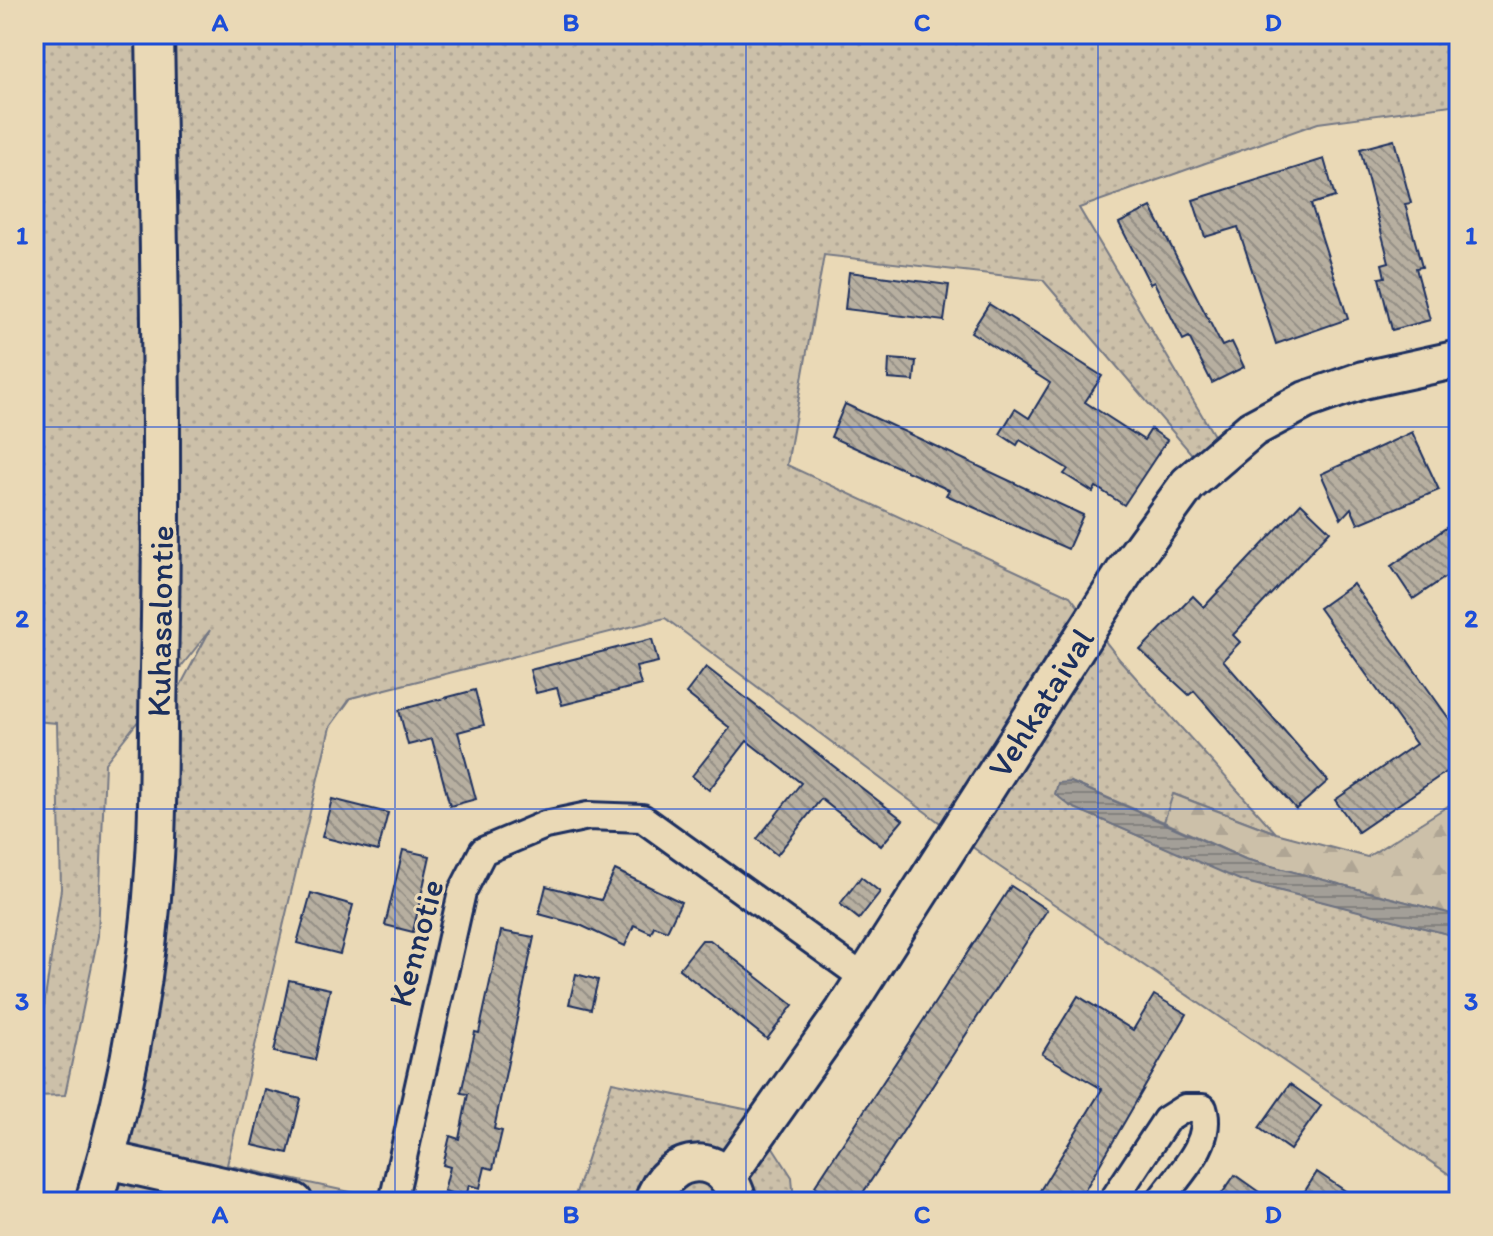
<svg xmlns="http://www.w3.org/2000/svg" width="1493" height="1236" font-family="Itim,sans-serif">
  <style>
    .grass { fill: url(#grass-dots); stroke: #747884; stroke-width: 2 }
    .forest { fill: url(#forest-firs); stroke: #747884; stroke-width: 2 }
    .water { fill: url(#water-rules); stroke: #6d7281; stroke-width: 2 }
    .building { fill: url(#building-back-hatch); stroke: #1b2f5e; stroke-width: 2 }
    .lines { fill: none; stroke-linecap: round; stroke-linejoin: round }
    .street-casing { stroke: #1b2f5e; stroke-width: 32 }
    .secondary-casing { stroke: #1b2f5e; stroke-width: 42 }
    .street { stroke: #ead9b6; stroke-width: 26 }
    .secondary { stroke: #ead9b6; stroke-width: 36 }
    .grid { fill: none; stroke: #1d4ed8; stroke-width: 2; stroke-opacity: 0.55 }
    .labels { text-anchor: middle; dominant-baseline: central; stroke-width: 6; stroke-linejoin: round; paint-order: stroke }
    .street-label { font-size: 34px; fill: #1b2f5e; stroke: #ead9b6 }
    .neatline { fill: none; stroke: #1d4ed8; stroke-width: 3 }
    .grid-label { font-size: 26px; text-anchor: middle; font-weight: bold; fill: #1d4ed8 }
  </style>
  <defs>
    <pattern id="grass-dots" width="8" height="8" patternUnits="userSpaceOnUse" patternTransform="scale(2)"><rect width="8" height="8" fill="#ccc0a9"/><path d="M2 2h.1M6 6h.1" fill="none" stroke="#afa594" stroke-width="1.8" stroke-linecap="round"/></pattern>
    <pattern id="forest-firs" width="22" height="20" patternUnits="userSpaceOnUse" patternTransform="scale(2)"><rect width="22" height="20" fill="#ccc0a9"/><path d="M5 1l3.5 6h-7zM16 11l3.5 6h-7z" fill="#afa594"/></pattern>
    <pattern id="water-rules" width="6" height="5" patternUnits="userSpaceOnUse" patternTransform="scale(2)"><rect width="6" height="5" fill="#a39f98"/><path d="M0 2.5h6" fill="none" stroke="#84827f"/></pattern>
    <pattern id="building-back-hatch" width="6" height="6" patternUnits="userSpaceOnUse" patternTransform="scale(2)"><rect width="6" height="6" fill="#b7afa0"/><path d="M-1 5l2 2M0 0l6 6M5-1l2 2" fill="none" stroke="#948f86"/></pattern>
  </defs>
  <rect width="100%" height="100%" fill="#ead9b6"/>
  <filter id="ink" filterUnits="userSpaceOnUse"><feTurbulence type="fractalNoise" baseFrequency=".0125" numOctaves="2"/><feDisplacementMap in="SourceGraphic" scale="16" xChannelSelector="R" yChannelSelector="G"/><feConvolveMatrix kernelMatrix="1 2 1 2 8 2 1 2 1" color-interpolation-filters="sRGB"/></filter>
  <g filter="url(#ink)">
    <g class="grass">
      <polygon points="34,34 1459,34 1459,104 1318,123 1079,208 1222,449 1201,465 1043,280 824,255 787,465 1070,596 1120,660 1276,833 1174,794 1164,822 1071,782 1070,806 1242,880 1459,937 1459,1181 994,863 665,618 351,698 330,727 227,1165 396,1202 111,1202 146,1065 167,925 177,692 210,630 105,763 98,936 65,1095 34,1096 34,1074 61,889 57,723 34,721"/>
      <polygon points="612,1082 749,1110 792,1177 794,1202 573,1202"/>
    </g>
    <polygon class="forest" points="1173,794 1276,833 1367,857 1459,799 1459,916 1245,859 1164,822"/>
    <polygon class="water" points="1071,782 1245,859 1459,916 1459,937 1242,881 1070,806 1055,794 1058,783"/>
    <g class="building">
      <polygon points="1394,140 1411,203 1405,204 1422,267 1416,268 1430,320 1392,330 1379,278 1385,277 1382,264 1389,262 1360,149"/>
      <polygon points="1324,159 1335,197 1311,204 1348,319 1276,344 1238,227 1205,237 1193,200"/>
      <polygon points="1151,207 1222,346 1232,342 1244,367 1212,383 1189,337 1183,340 1154,282 1150,284 1119,223"/>
      <polygon points="849,272 949,285 944,321 845,309"/>
      <polygon points="989,304 1102,376 1085,402 1144,440 1151,429 1167,440 1124,505 1096,487 1093,492 1064,474 1068,469 1020,440 1017,445 1000,434 1015,409 1029,418 1050,383 971,332"/>
      <polygon points="889,359 916,361 914,381 888,379"/>
      <polygon points="845,404 1083,515 1068,549 946,495 949,490 831,437"/>
      <polygon points="1412,432 1439,490 1358,524 1351,508 1341,519 1321,474"/>
      <polygon points="1301,503 1330,531 1233,635 1240,642 1223,660 1328,781 1296,809 1194,691 1189,695 1140,650 1193,596 1204,607"/>
      <polygon points="1459,519 1459,568 1413,599 1391,566"/>
      <polygon points="1353,584 1450,720 1459,714 1459,763 1358,832 1335,800 1416,744 1319,608"/>
      <polygon points="652,639 658,662 636,667 641,685 562,705 557,688 536,693 530,670"/>
      <polygon points="706,667 903,820 881,846 821,799 777,855 757,839 801,783 747,741 709,790 692,776 730,728 686,693"/>
      <polygon points="475,690 484,725 458,732 476,799 450,806 432,739 408,745 399,710"/>
      <polygon points="332,799 388,813 378,851 322,837"/>
      <polygon points="403,850 430,856 413,932 385,925"/>
      <polygon points="615,870 681,902 667,931 654,926 651,933 634,925 625,946 580,925 539,914 546,886 601,900"/>
      <polygon points="861,877 880,892 859,919 840,904"/>
      <polygon points="1011,886 1047,910 857,1202 839,1202 815,1186"/>
      <polygon points="311,893 353,905 340,954 297,943"/>
      <polygon points="501,931 534,937 494,1129 502,1131 493,1169 485,1167 480,1188 469,1185 466,1197 444,1191 450,1167 443,1165 450,1136 459,1139 468,1094 461,1093 475,1032 479,1033"/>
      <polygon points="702,940 710,940 793,1005 767,1039 679,969"/>
      <polygon points="576,974 598,980 591,1009 569,1004"/>
      <polygon points="289,980 330,989 315,1060 274,1052"/>
      <polygon points="1154,995 1187,1014 1092,1178 1078,1202 1033,1202 1102,1089 1042,1054 1078,996 1133,1030"/>
      <polygon points="1290,1084 1321,1106 1290,1150 1259,1128"/>
      <polygon points="265,1090 301,1099 288,1153 252,1145"/>
      <polygon points="1317,1172 1362,1202 1298,1202"/>
      <polygon points="1235,1175 1273,1202 1216,1202"/>
    </g>
    <g class="lines">
      <g class="street-casing">
        <g id="street">
          <polyline points="393,1202 462,892 483,851 545,825 588,816 642,818 864,978"/>
          <path d="M 1112,1202 L 1166,1120 L 1185,1108 L 1203,1108 C 1214,1143 1178,1175 1159,1202"/>
        </g>
      </g>
      <g class="secondary-casing">
        <g id="secondary">
          <polyline points="107,1160 294,1202"/>
          <polyline points="727,1177 844,1011 1127,568 1188,484 1252,429 1306,400 1363,380 1459,359"/>
          <path d="M 94,1202 C 127,1091 148,972 155,857 C 159,795 157,732 159,669 C 164,457 159,246 155,34"/>
          <path d="M 653,1202 C 668,1152 726,1149 738,1202"/>
        </g>
      </g>
      <use href="#street" class="street"/>
      <use href="#secondary" class="secondary"/>
    </g>
  </g>
  <path class="grid" d="M 395,34 L 395,1202M 746,34 L 746,1202M 1098,34 L 1098,1202M 34,427 L 1459,427M 34,809 L 1459,809"/>
  <g class="labels">
    <g class="street-label">
      <text transform="translate(160 621) rotate(-89)">Kuhasalontie</text>
      <text transform="translate(1041 703) rotate(-58)">Vehkataival</text>
      <text transform="translate(416 943) rotate(-75)">Kennotie</text>
    </g>
  </g>
  <rect width="1493" height="1236" fill="none" stroke="#ead9b6" stroke-width="88"/>
  <rect x="44" y="44" width="1405" height="1148" class="neatline"/>
  <g class="grid-label">
    <text x="220" y="31">A</text>
    <text x="571" y="31">B</text>
    <text x="922" y="31">C</text>
    <text x="1273" y="31">D</text>
    <text x="22" y="244">1</text>
    <text x="1471" y="244">1</text>
    <text x="22" y="627">2</text>
    <text x="1471" y="627">2</text>
    <text x="22" y="1010">3</text>
    <text x="1471" y="1010">3</text>
    <text x="220" y="1223">A</text>
    <text x="571" y="1223">B</text>
    <text x="922" y="1223">C</text>
    <text x="1273" y="1223">D</text>
  </g>
</svg>
